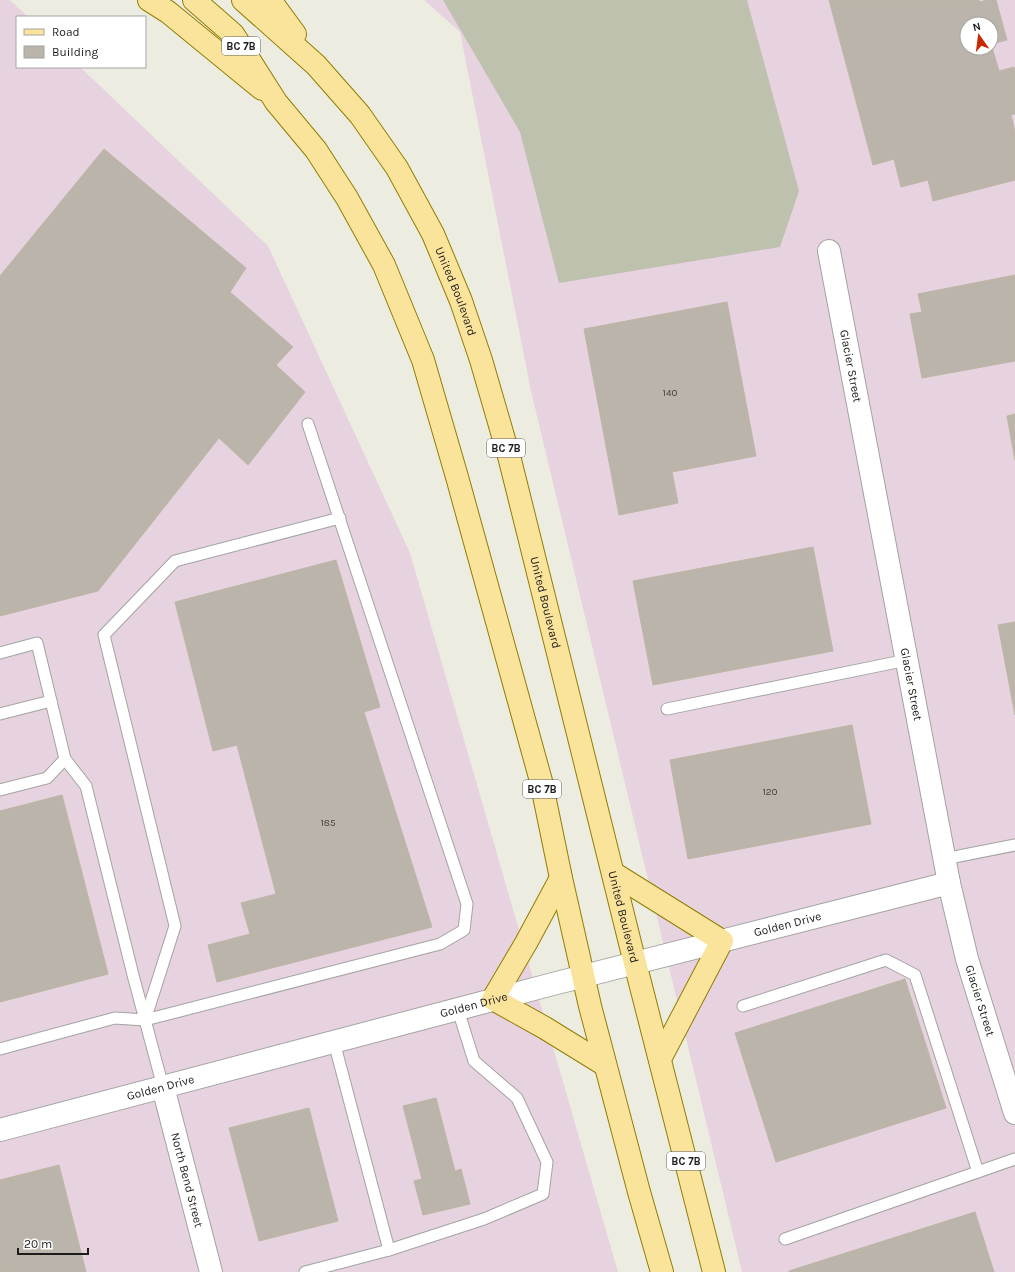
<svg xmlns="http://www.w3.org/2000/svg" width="1015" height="1272" font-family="Karla,sans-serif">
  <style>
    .industrial { fill: #e6d3df; fill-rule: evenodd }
    .construction { fill: #bdc1ad }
    .building { fill: #bab4ab; stroke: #beb5a4; fill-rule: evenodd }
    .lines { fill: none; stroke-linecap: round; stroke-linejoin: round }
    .lane-casing { stroke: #a3a3a3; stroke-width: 13 }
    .street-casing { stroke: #a3a3a3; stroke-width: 24 }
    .primary-casing { stroke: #917e02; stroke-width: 24 }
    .lane { stroke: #fff; stroke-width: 11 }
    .street { stroke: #fff; stroke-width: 22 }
    .primary { stroke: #fae39a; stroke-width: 22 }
    .labels { text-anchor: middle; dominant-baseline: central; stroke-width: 3; stroke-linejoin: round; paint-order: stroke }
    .number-label { font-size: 10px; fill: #444240 }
    .shield { fill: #fff; stroke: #606060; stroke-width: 1 }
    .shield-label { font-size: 11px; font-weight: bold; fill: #1c1c1c }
    .street-label { font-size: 12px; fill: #1c1c1c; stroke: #fff }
  </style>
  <rect width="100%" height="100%" fill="#edece1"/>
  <g class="industrial">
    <polygon points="0,0 10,0 28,17 17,17 17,67 80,67 268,246 410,553 618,1272 0,1272"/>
    <path d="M 424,0 L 1015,0 L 1015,1272 L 742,1272 L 531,391 L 460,32 ZM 967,24 L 991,24 L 991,48 L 967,48 Z"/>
  </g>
  <polygon class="construction" points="443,0 747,0 799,191 780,247 559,283 520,132"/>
  <g class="building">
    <path d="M 829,0 L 979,0 L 979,2 L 988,0 L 996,0 L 1007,40 L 991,44 L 999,71 L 1014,67 L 1015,71 L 1015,114 L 1011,115 L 1015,132 L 1015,180 L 933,201 L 928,180 L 901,187 L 894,159 L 873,165 ZM 967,24 L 991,24 L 991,48 L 967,48 Z"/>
    <polygon points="104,149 246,268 230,292 293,347 276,365 305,392 248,465 219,438 98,591 0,616 0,276"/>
    <polygon points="1015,275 1015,361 922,378 910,314 922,312 918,294"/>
    <polygon points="727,302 756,456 672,472 678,503 619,515 584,329"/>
    <polygon points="1015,414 1015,460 1007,416"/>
    <polygon points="813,547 833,651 653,685 633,581"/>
    <polygon points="336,560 380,707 364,712 432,927 217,982 208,945 250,934 241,903 276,894 237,745 213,751 175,602"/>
    <polygon points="1015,622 1015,715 998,625"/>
    <polygon points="852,725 871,824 688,859 670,760"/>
    <polygon points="62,795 108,974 0,1002 0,811"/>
    <polygon points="905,979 946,1108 776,1162 735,1033"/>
    <polygon points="436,1098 455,1171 461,1169 470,1204 423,1215 414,1181 422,1179 403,1106"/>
    <polygon points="309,1108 338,1221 259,1241 229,1128"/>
    <polygon points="59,1165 86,1272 0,1272 0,1180"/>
    <polygon points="975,1212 994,1272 789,1272 789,1271"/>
  </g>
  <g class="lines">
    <g class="lane-casing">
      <g id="lane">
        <polyline points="0,653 37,643 65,759 86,786 133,975 163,1087"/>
        <polyline points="667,709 907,660"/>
        <polyline points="0,714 51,701"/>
        <polyline points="0,790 47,778 65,759"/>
        <polyline points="944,859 1015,845"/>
        <polyline points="743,1006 886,960 915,975 978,1172"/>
        <polyline points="145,1020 175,926 104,635 175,561 340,518"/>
        <polyline points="334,1042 389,1250"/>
        <polyline points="0,1049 115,1018 145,1020 440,944 464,930 467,904 308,424"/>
        <polyline points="785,1239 1015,1159"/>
        <polyline points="305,1272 389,1250 484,1219 543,1194 547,1162 517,1098 474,1061 458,1010"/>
      </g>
    </g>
    <g class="street-casing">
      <g id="street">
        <path id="s1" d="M 829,251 L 949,883 L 967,959 L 1015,1113"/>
        <path id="s2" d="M 163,1087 L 211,1272"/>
        <path id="s3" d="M 0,1130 L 549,985 L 949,883"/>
      </g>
    </g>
    <g class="primary-casing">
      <g id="primary">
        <polyline points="149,0 168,12 262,89"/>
        <polyline points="194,0 233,34 276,102 316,150 347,198 384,265 423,360 457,477 541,781 561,878 590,1006 639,1192 662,1272"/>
        <path id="s4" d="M 243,0 L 316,65 L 360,115 L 397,168 L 433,234 L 461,301 L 481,360 L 510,460 L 635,963 L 714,1272"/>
        <polyline points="270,0 295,34"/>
        <polyline points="613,873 722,941 660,1059"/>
        <polyline points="561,878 526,943 493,999 545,1028 605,1065"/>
      </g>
    </g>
    <use href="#lane" class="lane"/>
    <use href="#street" class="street"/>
    <use href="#primary" class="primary"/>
  </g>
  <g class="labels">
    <g class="number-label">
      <text x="670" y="393">140</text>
      <text x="770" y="792">120</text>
      <text x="328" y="823">185</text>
    </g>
    <g class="shield">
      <rect x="222" y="37" width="38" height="18" rx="3"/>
      <rect x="487" y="439" width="38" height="18" rx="3"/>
      <rect x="523" y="780" width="38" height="18" rx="3"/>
      <rect x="667" y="1152" width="38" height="18" rx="3"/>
    </g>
    <g class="shield-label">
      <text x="241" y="46">BC 7B</text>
      <text x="506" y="448">BC 7B</text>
      <text x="542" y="789">BC 7B</text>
      <text x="686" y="1161">BC 7B</text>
    </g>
    <g class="street-label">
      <text stroke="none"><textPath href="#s4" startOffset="366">United Boulevard</textPath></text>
      <text stroke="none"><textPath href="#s1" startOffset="117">Glacier Street</textPath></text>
      <text stroke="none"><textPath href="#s4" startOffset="690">United Boulevard</textPath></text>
      <text stroke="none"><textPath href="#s1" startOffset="441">Glacier Street</textPath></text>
      <text stroke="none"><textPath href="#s4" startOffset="1014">United Boulevard</textPath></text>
      <text stroke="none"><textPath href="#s3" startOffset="814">Golden Drive</textPath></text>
      <text stroke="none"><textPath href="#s1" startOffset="765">Glacier Street</textPath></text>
      <text stroke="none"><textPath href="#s3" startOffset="490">Golden Drive</textPath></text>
      <text stroke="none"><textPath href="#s3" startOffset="166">Golden Drive</textPath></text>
      <text stroke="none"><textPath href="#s2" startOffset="96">North Bend Street</textPath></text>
    </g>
  </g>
  <rect x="16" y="16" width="130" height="52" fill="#ffffff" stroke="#a4a4a4"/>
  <rect x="24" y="29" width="20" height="6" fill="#fae39a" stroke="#a4a4a4"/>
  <text x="52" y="36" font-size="12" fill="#1c1c1c">Road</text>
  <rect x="24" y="46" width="20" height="12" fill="#bab4ab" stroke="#a4a4a4"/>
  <text x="52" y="56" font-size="12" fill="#1c1c1c">Building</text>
  <g transform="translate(979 36) rotate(346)"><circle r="19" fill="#ffffff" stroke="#a4a4a4"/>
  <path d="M0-3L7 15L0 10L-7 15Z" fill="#c52803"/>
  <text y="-6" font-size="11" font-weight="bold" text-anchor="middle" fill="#1c1c1c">N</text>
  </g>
  <path d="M18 1248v6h70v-6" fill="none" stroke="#1c1c1c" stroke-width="2"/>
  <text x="24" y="1248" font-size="12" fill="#1c1c1c" stroke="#ffffff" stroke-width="3" paint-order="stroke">20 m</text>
</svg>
